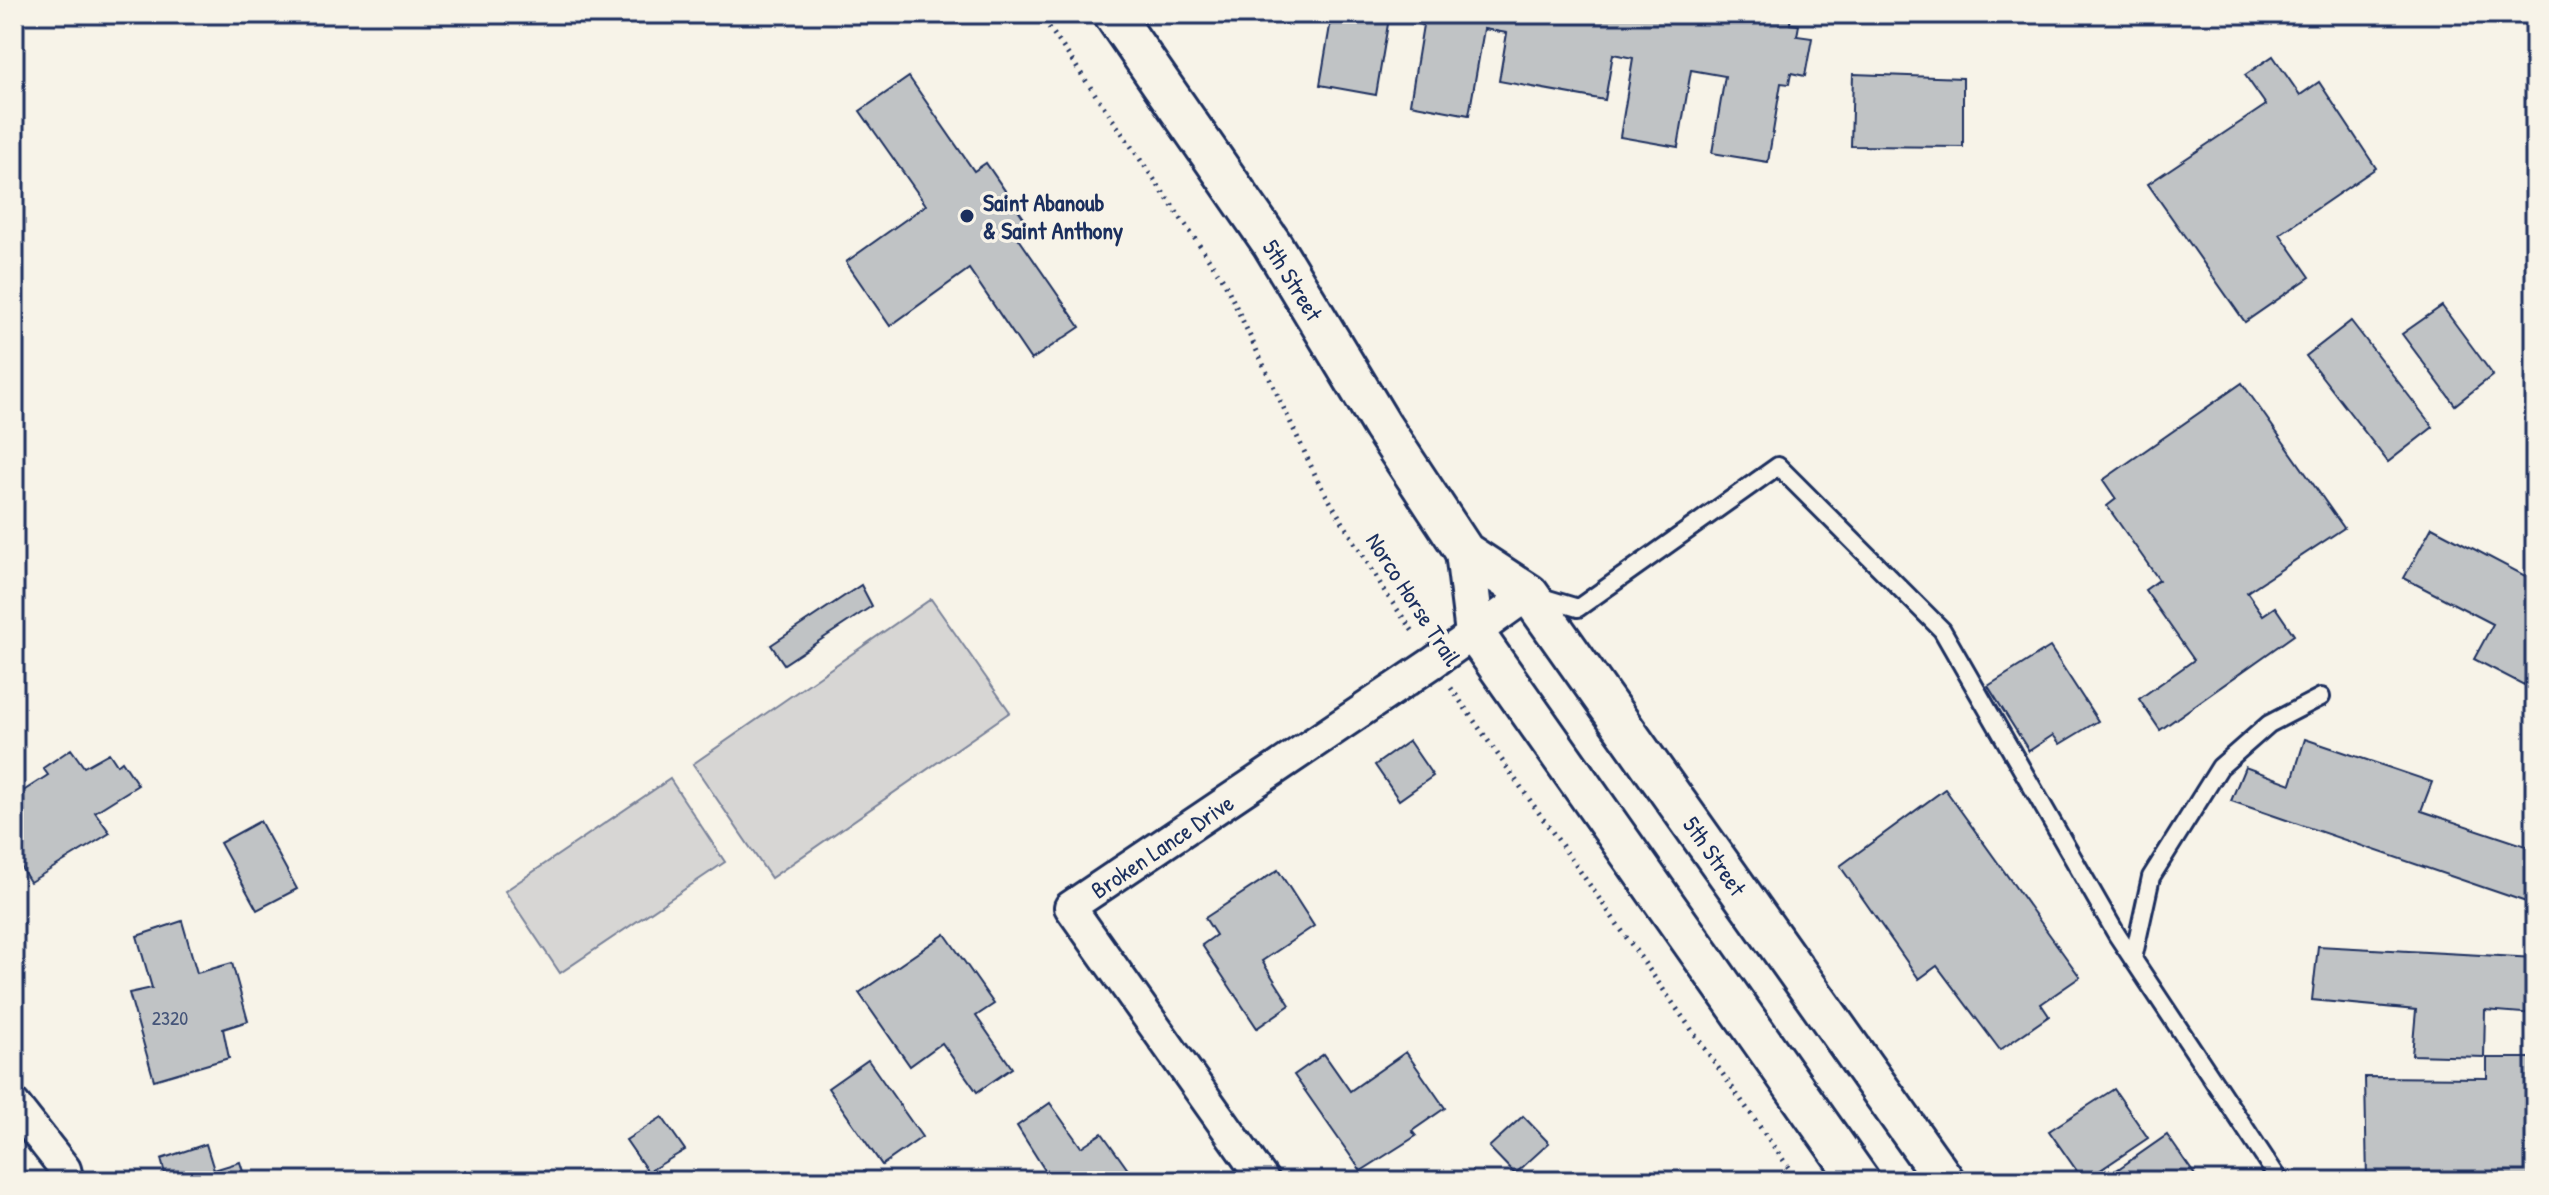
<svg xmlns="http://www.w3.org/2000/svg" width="2549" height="1195" font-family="'Patrick Hand',sans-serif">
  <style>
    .park { fill: #d7d6d4; stroke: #798299; stroke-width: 2 }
    .building { fill: #c0c3c5; stroke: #1b2f5e; stroke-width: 2 }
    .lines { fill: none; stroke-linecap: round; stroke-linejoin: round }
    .service-casing { stroke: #1b2f5e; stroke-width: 22 }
    .minor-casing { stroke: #1b2f5e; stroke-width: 36 }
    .tertiary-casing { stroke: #1b2f5e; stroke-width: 44 }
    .path { stroke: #1b2f5e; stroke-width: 5; stroke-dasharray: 2 6; stroke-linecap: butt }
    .service { stroke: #f7f3e8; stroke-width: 16 }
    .minor { stroke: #f7f3e8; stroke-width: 30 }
    .tertiary { stroke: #f7f3e8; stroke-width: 38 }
    .poi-dot { fill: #1b2f5e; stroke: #f7f3e8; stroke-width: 3 }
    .labels { text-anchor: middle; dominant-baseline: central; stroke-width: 7; stroke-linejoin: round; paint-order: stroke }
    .number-label { font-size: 20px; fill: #445478 }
    .poi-label { font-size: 24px; font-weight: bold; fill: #1b2f5e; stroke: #f7f3e8; text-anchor: start }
    .street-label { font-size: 24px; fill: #1b2f5e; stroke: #f7f3e8 }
  </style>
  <rect width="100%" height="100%" fill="#f7f3e8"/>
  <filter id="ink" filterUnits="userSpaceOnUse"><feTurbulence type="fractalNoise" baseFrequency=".0125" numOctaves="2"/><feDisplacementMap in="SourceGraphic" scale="16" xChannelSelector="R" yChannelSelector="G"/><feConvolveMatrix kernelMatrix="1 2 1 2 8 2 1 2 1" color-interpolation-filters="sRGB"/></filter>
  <g filter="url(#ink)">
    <g class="park">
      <polygon points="931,599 1010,712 771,878 693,764"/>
      <polygon points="670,779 725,862 560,973 505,891"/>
    </g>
    <g class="building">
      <polygon points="1332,14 1791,14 1790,24 1799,25 1797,36 1812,38 1805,76 1791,73 1789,84 1781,83 1768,162 1712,153 1725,76 1691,70 1678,147 1620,137 1633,58 1613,54 1605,100 1499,81 1507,33 1484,29 1469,115 1410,104 1423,25 1389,18 1376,95 1320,85"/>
      <polygon points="2273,56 2300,95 2319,82 2376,168 2280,234 2310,277 2245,322 2148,184 2266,105 2245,75"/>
      <polygon points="1853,74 1963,78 1963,147 1851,146"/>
      <polygon points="909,77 974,171 986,163 1030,227 1017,236 1080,327 1031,360 969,269 890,326 846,262 926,205 860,111"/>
      <polygon points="2442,306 2493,375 2455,405 2402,334"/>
      <polygon points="2351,321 2433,427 2388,462 2306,356"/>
      <polygon points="2242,383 2344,528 2247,592 2263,615 2275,607 2294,635 2160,730 2139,699 2194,660 2145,590 2159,580 2107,506 2116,499 2103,480"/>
      <polygon points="2432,527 2535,581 2535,665 2524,685 2474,659 2493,624 2404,578"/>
      <polygon points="861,585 872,606 784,664 771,645"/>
      <polygon points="2050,647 2098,721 2060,744 2053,735 2029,751 1988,686"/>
      <polygon points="2305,739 2432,782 2421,811 2535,849 2535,905 2231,801 2245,767 2291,784"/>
      <polygon points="1409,741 1433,776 1399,800 1375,765"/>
      <polygon points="71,749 84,767 109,753 117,765 122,761 138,785 95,812 110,833 30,882 14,856 14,797 48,775 43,768"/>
      <polygon points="1945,789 2080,977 2041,1004 2049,1016 2000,1050 1937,966 1919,979 1840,866"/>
      <polygon points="260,821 297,889 257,910 220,843"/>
      <polygon points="1278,870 1314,926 1262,961 1290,1005 1257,1028 1202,945 1216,935 1205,918"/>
      <polygon points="182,921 197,973 232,963 248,1021 223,1029 229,1058 154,1080 129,993 152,988 137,936"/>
      <polygon points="945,934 994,1004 976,1016 1012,1068 977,1092 942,1043 910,1066 859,993"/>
      <polygon points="2318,946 2535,958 2535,1014 2485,1010 2484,1057 2412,1055 2416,1010 2312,1000"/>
      <polygon points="1406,1052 1445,1108 1412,1131 1416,1136 1361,1171 1294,1075 1324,1054 1350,1091"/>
      <polygon points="2487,1058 2535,1058 2535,1181 2367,1181 2365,1077 2487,1078"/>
      <polygon points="868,1060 922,1137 882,1165 828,1088"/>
      <polygon points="2114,1089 2148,1138 2084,1181 2049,1131"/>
      <polygon points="1050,1103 1081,1147 1102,1133 1136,1181 1033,1181 1046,1172 1017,1126"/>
      <polygon points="1523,1116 1549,1143 1515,1174 1489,1147"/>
      <polygon points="662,1117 685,1150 648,1172 626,1140"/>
      <polygon points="2167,1135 2199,1181 2101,1181"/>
      <polygon points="206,1144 214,1170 240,1162 246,1181 167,1181 161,1159"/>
    </g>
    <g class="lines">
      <g class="service-casing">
        <g id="service">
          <polyline points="1538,596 1578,608 1778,466 1942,630 2117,935 2280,1181"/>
          <polyline points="2133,959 2151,877 2220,767 2269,724 2321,697"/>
        </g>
      </g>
      <g class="minor-casing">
        <g id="minor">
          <polyline points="14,1104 65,1169 68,1181"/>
          <polyline points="1264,1181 1070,907 1434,662 1529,594"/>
        </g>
      </g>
      <g class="tertiary-casing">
        <g id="tertiary">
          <polyline points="1113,14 1272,244 1382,426 1465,552 1529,594 1945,1181"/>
          <polyline points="1465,552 1475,634 1860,1181"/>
        </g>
      </g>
      <g class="path">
        <polyline points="1040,14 1224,281 1319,483 1387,595 1414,633"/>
        <polyline points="1451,688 1798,1181"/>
      </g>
      <use href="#service" class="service"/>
      <use href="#minor" class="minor"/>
      <use href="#tertiary" class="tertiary"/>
    </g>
  </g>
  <circle class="poi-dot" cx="967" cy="216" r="8"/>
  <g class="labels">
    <g class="number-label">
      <text x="170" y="1017">2320</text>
    </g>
    <g class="poi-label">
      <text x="983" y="202">Saint Abanoub<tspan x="983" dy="28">&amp; Saint Anthony</tspan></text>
    </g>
    <g class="street-label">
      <text transform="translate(1293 280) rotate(58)">5th Street</text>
      <text transform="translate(1414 599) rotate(57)">Norco Horse Trail</text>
      <text transform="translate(1162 846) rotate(-34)">Broken Lance Drive</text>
      <text transform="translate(1715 856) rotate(55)">5th Street</text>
    </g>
  </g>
  <rect width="2549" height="1195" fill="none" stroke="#f7f3e8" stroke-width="48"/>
  <rect x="24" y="24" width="2501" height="1147" fill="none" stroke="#1b2f5e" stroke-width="3" filter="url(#ink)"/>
</svg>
